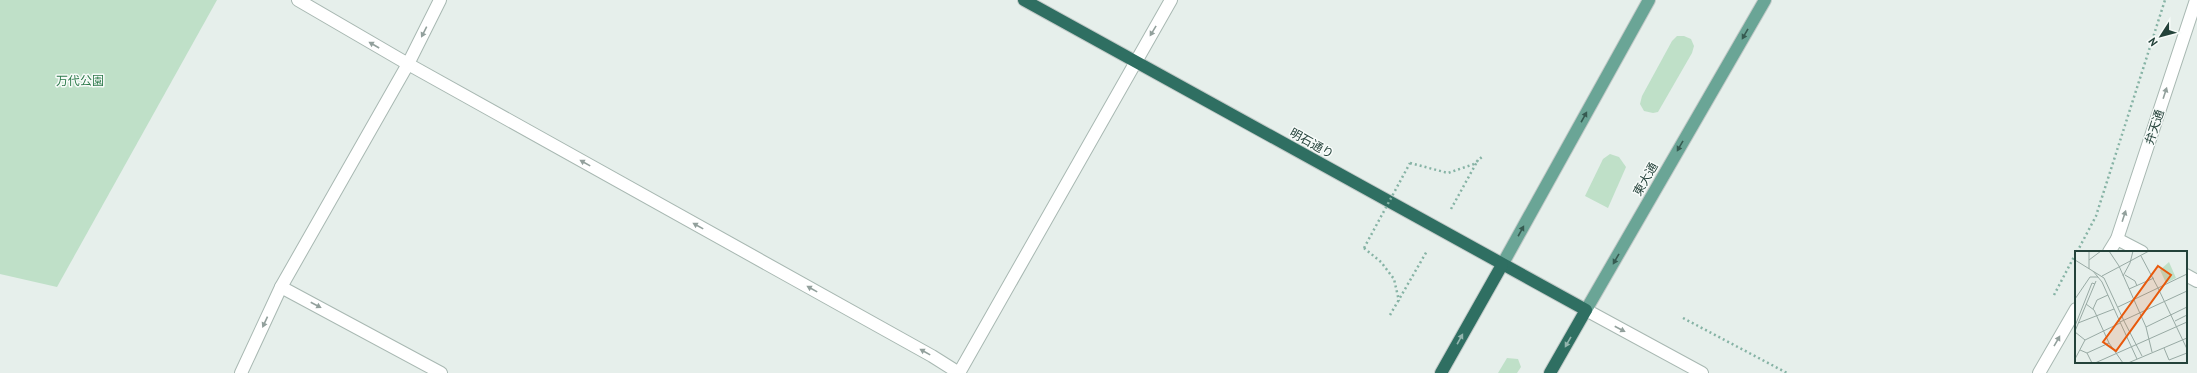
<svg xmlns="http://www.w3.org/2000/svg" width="2197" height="373" font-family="'PT Sans','Noto Sans JP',sans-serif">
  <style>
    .green { fill: #bfe0c8 }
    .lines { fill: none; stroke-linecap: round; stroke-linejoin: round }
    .minor-casing { stroke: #a8b8b2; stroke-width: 14 }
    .major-casing { stroke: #c2cac8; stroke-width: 14 }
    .highway-casing { stroke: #c2cac8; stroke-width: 14 }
    .path { stroke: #86b3a5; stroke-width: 2.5; stroke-dasharray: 2 3; stroke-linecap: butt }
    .minor { stroke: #fff; stroke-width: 12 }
    .major { stroke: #6aa596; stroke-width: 12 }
    .highway { stroke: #2f6f62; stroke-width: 12 }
    .path-bridge { stroke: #86b3a5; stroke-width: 2.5; stroke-dasharray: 2 3; stroke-linecap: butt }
    .oneway { fill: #92a09c }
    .oneway2 { fill: #365b51 }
    .oneway3 { fill: #93b5ae }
    .labels { text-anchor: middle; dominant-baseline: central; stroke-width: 3; stroke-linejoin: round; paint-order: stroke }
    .park-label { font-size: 12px; fill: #2d7a4b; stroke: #f7fbf9 }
    .street-label { font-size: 12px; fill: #24423a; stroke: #f7fbf9 }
    .inset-road { fill: none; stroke: #98aaa4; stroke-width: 1 }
    .view { fill: #e8590c; fill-opacity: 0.15; stroke: #e8590c; stroke-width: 2 }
    .inset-edge { fill: none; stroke: #24423a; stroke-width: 2 }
  </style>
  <rect width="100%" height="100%" fill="#e6efeb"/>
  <g class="green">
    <polygon points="0,0 217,0 57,287 0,274"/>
    <polygon points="1677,36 1684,36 1691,39 1694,46 1692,53 1658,112 1653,113 1644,111 1640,104 1642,96 1672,41"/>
    <polygon points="1610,154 1619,157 1626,167 1608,208 1585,196 1603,159"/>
    <polygon points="1507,358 1518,359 1521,367 1517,373 1498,373"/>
  </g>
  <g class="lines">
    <g class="minor-casing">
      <g id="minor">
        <polyline points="298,0 408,64 440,0"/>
        <polyline points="2117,239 2142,252"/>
        <polyline points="2109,252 2117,239 2196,0"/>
        <polyline points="2186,275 2197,281"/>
        <polyline points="281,287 441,373"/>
        <polyline points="1586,310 1702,373"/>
        <polyline points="241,373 281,287 408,64 932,356 959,373"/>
        <polyline points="959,373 1171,0"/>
        <polyline points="2039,373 2076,309"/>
      </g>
    </g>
    <g class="major-casing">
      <g id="major">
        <polyline points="1502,265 1649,0"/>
        <polyline points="1586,310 1765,0"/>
      </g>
    </g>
    <g class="highway-casing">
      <g id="highway">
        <polyline points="1024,0 1586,310 1550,373"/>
        <polyline points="1441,373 1502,265"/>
      </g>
    </g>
    <g class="path">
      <polyline points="1410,163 1448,173 1474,164 1483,156"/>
      <polyline points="1451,209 1478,160"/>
      <polyline points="1364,248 1381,262 1394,279 1399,301"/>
      <polyline points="2077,252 2096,216 2165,0"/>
      <polyline points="2054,295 2076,253"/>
      <polyline points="1390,315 1427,251"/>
      <polyline points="1683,318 1787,373"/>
    </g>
    <use href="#minor" class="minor"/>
    <use href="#major" class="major"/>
    <use href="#highway" class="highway"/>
    <polyline class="path-bridge" points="1364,248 1410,163"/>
  </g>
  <defs><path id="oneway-solid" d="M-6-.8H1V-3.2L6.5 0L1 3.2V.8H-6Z"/></defs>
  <g class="oneway">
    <use href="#oneway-solid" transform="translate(1153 31) rotate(121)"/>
    <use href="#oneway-solid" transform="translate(424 32) rotate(117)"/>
    <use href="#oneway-solid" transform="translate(374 45) rotate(-150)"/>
    <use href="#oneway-solid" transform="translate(2165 93) rotate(-72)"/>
    <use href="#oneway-solid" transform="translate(585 163) rotate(-151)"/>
    <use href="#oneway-solid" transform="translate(2124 216) rotate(-72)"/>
    <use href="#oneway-solid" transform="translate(698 226) rotate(-151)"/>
    <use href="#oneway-solid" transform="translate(812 289) rotate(-151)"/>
    <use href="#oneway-solid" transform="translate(316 305) rotate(28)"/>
    <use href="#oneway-solid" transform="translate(265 322) rotate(115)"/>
    <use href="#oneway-solid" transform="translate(1620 329) rotate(28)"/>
    <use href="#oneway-solid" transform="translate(2057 341) rotate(-60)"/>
    <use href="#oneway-solid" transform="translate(925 352) rotate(-151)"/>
  </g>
  <g class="oneway2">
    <use href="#oneway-solid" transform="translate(1745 34) rotate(120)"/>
    <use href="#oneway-solid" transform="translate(1584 117) rotate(-61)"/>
    <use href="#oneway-solid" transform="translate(1680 146) rotate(120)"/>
    <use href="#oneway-solid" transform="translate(1521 231) rotate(-61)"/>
    <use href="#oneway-solid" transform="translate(1616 259) rotate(120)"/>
  </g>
  <g class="oneway3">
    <use href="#oneway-solid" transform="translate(1460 339) rotate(-61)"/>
    <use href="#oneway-solid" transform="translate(1568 342) rotate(120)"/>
  </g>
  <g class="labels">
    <g class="park-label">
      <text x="80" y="80">万代公園</text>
    </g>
    <g class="street-label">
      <text transform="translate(2154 127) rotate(-72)">弁天通</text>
      <text transform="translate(1312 143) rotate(29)">明石通り</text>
      <text transform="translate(1645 179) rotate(-60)">東大通</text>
    </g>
  </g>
  <g transform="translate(2075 251)">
    <rect width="112" height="112" fill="#e6efeb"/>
    <path d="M 94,11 L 101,27 L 91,32 L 85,19 Z" fill="#bfe0c8"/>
    <path class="inset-road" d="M 34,0 L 44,15 L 71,76 L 77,101M 0,9 L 29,27 L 49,70M 14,9 L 26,0M 14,18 L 14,0M 18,20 L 27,31 L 45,71 L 112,40M 112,23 L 83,37 L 112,98M 50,24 L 60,30 L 62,35M 27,25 L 74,0M 48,25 L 55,12 L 58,0M 54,38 L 79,27M 0,48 L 15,26 L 23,26M 11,53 L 19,59 L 34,92 L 48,112M 43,56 L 83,37 L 66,5M 18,58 L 22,49 L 33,44M 49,70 L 67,105M 100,70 L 112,64M 45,71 L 62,108M 3,72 L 39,58M 0,75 L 17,32 L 20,33M 71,76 L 112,56M 0,80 L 21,30M 0,81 L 10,89M 89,97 L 94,109 L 112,102M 5,99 L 12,102 L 17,112M 12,102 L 34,92M 0,108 L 10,89 L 45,72M 20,112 L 112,71M 53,112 L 112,87"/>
    <path class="view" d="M 83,15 L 96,24 L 41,100 L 28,91 Z"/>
    <rect width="112" height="112" class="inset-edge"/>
  </g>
  <g transform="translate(2161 36) rotate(234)" stroke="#f7fbf9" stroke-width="3" paint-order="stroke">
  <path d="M0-3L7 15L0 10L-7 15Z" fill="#24423a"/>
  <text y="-6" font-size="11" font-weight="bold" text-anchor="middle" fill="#24423a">N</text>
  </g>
</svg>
